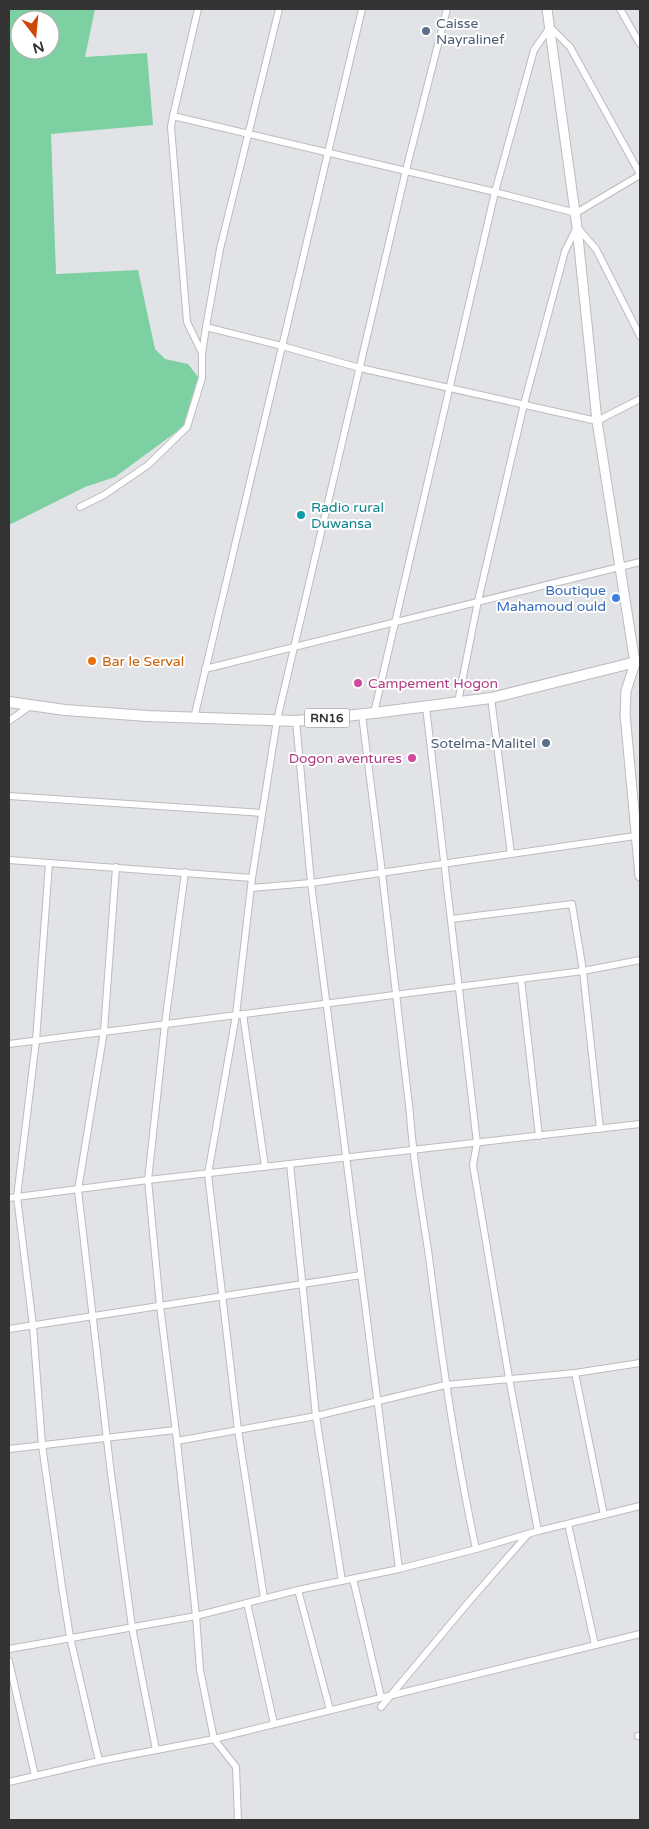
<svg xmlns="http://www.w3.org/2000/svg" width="649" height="1829" font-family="'Varela Round',sans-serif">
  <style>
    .green { fill: #7cd0a2; fill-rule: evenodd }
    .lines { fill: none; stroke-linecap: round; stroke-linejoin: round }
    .street-casing { stroke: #bbbcbf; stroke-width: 8 }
    .secondary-casing { stroke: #bbbcbf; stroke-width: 11 }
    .primary-casing { stroke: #bbbcbf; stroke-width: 12 }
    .street { stroke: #fff; stroke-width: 6 }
    .secondary { stroke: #fff; stroke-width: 9 }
    .primary { stroke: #fff; stroke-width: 10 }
    .service-dot { fill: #5c6f8a; stroke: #fff; stroke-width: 2 }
    .culture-dot { fill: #0f9aa8; stroke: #fff; stroke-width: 2 }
    .shop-dot { fill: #3f7fe0; stroke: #fff; stroke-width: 2 }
    .food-dot { fill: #e8710a; stroke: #fff; stroke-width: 2 }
    .hotel-dot { fill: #d1479c; stroke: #fff; stroke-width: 2 }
    .labels { text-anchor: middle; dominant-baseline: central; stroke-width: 4; stroke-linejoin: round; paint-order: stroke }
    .shield { fill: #fff; stroke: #717172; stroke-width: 1 }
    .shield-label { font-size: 12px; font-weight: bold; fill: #343435 }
    .service-label { font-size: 14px; fill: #4e5e75; stroke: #fff; text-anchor: start }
    .culture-label { font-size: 14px; fill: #0d838f; stroke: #fff; text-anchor: start }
    .shop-label { font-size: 14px; fill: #366cbe; stroke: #fff; text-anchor: end }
    .food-label { font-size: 14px; fill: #c56008; stroke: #fff; text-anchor: start }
    .hotel-label { font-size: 14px; fill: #b23c85; stroke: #fff; text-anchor: start }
  </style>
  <rect width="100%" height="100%" fill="#e2e3e6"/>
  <path class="green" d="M 9,9 L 95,9 L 85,57 L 147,53 L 153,125 L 51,134 L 56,274 L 138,270 L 155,349 L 165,359 L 188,364 L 198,377 L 183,427 L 115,477 L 85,487 L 9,525 ZM 20,20 L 50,20 L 50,50 L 20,50 Z"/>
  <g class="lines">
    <g class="street-casing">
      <g id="street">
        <polyline points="198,9 173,116 495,192 576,213 640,175"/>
        <polyline points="620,9 640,44"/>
        <polyline points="173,116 171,127 187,322 202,353"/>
        <polyline points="206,327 282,346 360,368 597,421 640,399"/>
        <polyline points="80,507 104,495 148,465 187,427 202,378 202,354 206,327 220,249 279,9"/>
        <polyline points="205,669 640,562"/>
        <polyline points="491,698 511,854"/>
        <polyline points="458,702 478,601 524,404 565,251 577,227 596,249 640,336"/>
        <polyline points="426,707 477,1143 473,1165 509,1378 538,1531"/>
        <polyline points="374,713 495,192 534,50 550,27 570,47 640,174"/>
        <path d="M 362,715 L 382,873 L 410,1114 C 413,1162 422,1209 429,1257 C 441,1355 455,1452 476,1549"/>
        <polyline points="194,718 362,9"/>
        <polyline points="9,721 30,706"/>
        <polyline points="296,721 311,883 399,1569"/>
        <polyline points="9,796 262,813"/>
        <polyline points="9,860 252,878"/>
        <polyline points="49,863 36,1041 17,1197 33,1326 42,1445 62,1587 70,1637 99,1761"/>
        <polyline points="116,867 104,1031 78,1190 111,1474 132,1627 156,1750"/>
        <polyline points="185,872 165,1024 148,1180 160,1306 177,1441 196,1616 200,1670 214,1739 236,1767 238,1820"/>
        <polyline points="251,888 311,883 635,836"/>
        <polyline points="451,919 572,904 583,971 600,1129"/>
        <polyline points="521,979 539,1136"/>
        <polyline points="243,1014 265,1167"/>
        <polyline points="9,1044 583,971 640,960"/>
        <polyline points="290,1164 316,1416 342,1581"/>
        <polyline points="9,1198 148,1180 640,1124"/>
        <polyline points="9,1329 361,1275"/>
        <polyline points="575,1373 604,1515"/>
        <polyline points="177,1441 316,1416 445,1385 575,1373 640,1363"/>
        <polyline points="9,1449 175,1430"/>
        <polyline points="568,1524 595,1645"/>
        <polyline points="353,1579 381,1697"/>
        <polyline points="298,1590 330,1710"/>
        <polyline points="264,1598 238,1430 208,1174 236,1015 252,878 277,720 406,170 447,9"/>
        <polyline points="247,1603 274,1724"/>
        <polyline points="9,1649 196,1616 298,1590 399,1569 476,1549 538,1531 640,1506"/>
        <polyline points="9,1661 35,1776"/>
        <polyline points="381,1707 467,1604 528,1534"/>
        <polyline points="638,1736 640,1736"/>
        <polyline points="9,1782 99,1761 214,1739 640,1634"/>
      </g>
    </g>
    <g class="secondary-casing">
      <polyline id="secondary" points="547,9 577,227 597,421 635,663 626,691 625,714 640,876"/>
    </g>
    <g class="primary-casing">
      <polyline id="primary" points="9,702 65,710 147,716 296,721 374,713 491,698 640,661"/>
    </g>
    <use href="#street" class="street"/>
    <use href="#secondary" class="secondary"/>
    <use href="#primary" class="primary"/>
  </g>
  <g class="service-dot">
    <circle cx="426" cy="31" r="5"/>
    <circle cx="546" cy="743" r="5"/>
  </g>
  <circle class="culture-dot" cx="301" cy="515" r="5"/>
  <circle class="shop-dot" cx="616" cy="598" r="5"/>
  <circle class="food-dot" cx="92" cy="661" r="5"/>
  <g class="hotel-dot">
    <circle cx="358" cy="683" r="5"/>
    <circle cx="412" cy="758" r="5"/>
  </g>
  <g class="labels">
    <rect class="shield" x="304.5" y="708.5" width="45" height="19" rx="4"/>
    <g class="shield-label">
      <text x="327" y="718">RN16</text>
    </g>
    <g class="service-label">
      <text x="436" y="23">Caisse<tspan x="436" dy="16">Nayralinef</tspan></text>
      <text x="536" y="743" text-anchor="end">Sotelma-Malitel</text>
    </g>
    <g class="culture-label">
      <text x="311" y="507">Radio rural<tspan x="311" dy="16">Duwansa</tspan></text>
    </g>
    <g class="shop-label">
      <text x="606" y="590">Boutique<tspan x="606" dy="16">Mahamoud ould</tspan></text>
    </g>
    <g class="food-label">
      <text x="102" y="661">Bar le Serval</text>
    </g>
    <g class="hotel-label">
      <text x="368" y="683">Campement Hogon</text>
      <text x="402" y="758" text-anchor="end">Dogon aventures</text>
    </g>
  </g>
  <rect width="649" height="1829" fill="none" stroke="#343435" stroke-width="20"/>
  <g transform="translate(35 35) rotate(164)"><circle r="24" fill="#ffffff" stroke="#aeaeae"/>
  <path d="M0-4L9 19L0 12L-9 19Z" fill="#cd4805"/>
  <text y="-8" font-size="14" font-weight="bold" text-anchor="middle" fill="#343435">N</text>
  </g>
</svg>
